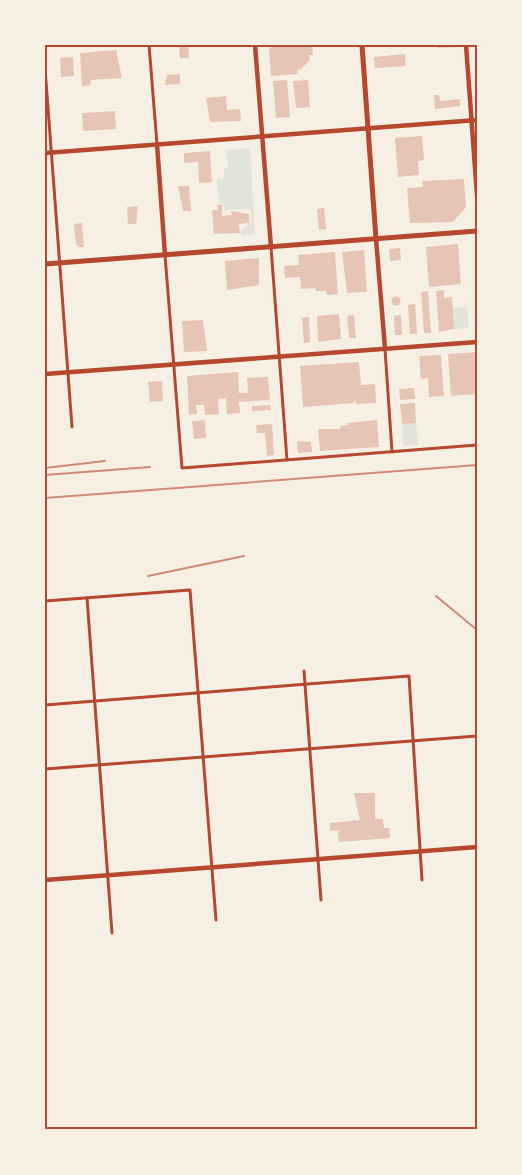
<svg xmlns="http://www.w3.org/2000/svg" width="522" height="1175" font-family="Lato,sans-serif">
  <style>
    .green { fill: #e2e4dc }
    .building { fill: #e6c5b7 }
    .lines { fill: none; stroke-linecap: round; stroke-linejoin: round }
    .minor { stroke: #b5482f; stroke-width: 3 }
    .tertiary { stroke: #b5482f; stroke-width: 4.5 }
    .primary { stroke: #b5482f; stroke-width: 5 }
    .rail { stroke: #cf8b77; stroke-width: 2 }
    .neatline { fill: none; stroke: #b5482f; stroke-width: 2 }
  </style>
  <rect width="100%" height="100%" fill="#f6efe4"/>
  <g class="green">
    <polygon points="250,148 255,234 241,235 241,231 251,221 250,209 224,210 223,203 219,203 217,179 224,178 224,169 228,168 226,150"/>
    <polygon points="467,307 469,328 454,329 452,308"/>
    <polygon points="416,423 418,445 403,446 402,424"/>
  </g>
  <g class="building">
    <polygon points="179,45 188,45 189,58 180,58"/>
    <polygon points="273,45 312,45 313,55 309,55 310,60 301,69 297,70 298,74 271,76 269,50"/>
    <polygon points="438,45 456,45 456,47 438,48"/>
    <polygon points="116,50 122,78 90,80 91,85 82,86 80,53"/>
    <polygon points="405,54 406,66 375,68 374,57"/>
    <polygon points="73,57 74,76 61,77 60,58"/>
    <polygon points="180,74 180,84 165,85 167,75"/>
    <polygon points="287,80 290,117 276,118 273,81"/>
    <polygon points="308,80 310,107 296,108 293,81"/>
    <polygon points="434,95 439,95 440,101 460,99 460,106 435,109"/>
    <polygon points="226,96 227,110 240,109 241,121 210,122 206,98"/>
    <polygon points="115,111 116,129 83,131 82,113"/>
    <polygon points="422,136 424,160 418,161 419,175 398,177 395,138"/>
    <polygon points="210,151 212,182 199,183 198,162 184,163 184,153"/>
    <polygon points="464,179 466,207 453,222 410,223 407,188 423,187 422,181"/>
    <polygon points="178,186 189,186 191,211 183,211"/>
    <polygon points="222,204 222,216 232,215 231,211 249,214 249,223 239,224 240,233 214,234 212,210 218,210 217,205"/>
    <polygon points="138,206 136,224 128,224 127,207"/>
    <polygon points="324,208 326,229 319,230 317,209"/>
    <polygon points="82,223 84,247 79,247 76,244 74,224"/>
    <polygon points="458,244 461,284 429,287 426,247"/>
    <polygon points="400,248 401,260 390,261 389,249"/>
    <polygon points="364,250 367,292 347,293 342,252"/>
    <polygon points="335,252 338,294 327,295 326,291 316,291 315,288 301,289 300,277 285,278 284,266 299,265 298,255"/>
    <polygon points="259,258 259,285 227,290 225,261"/>
    <polygon points="444,290 444,298 452,297 454,329 439,332 436,291"/>
    <polygon points="428,291 431,333 424,333 421,292"/>
    <circle cx="396" cy="301" r="4.5"/>
    <polygon points="415,304 417,334 410,334 408,305"/>
    <polygon points="339,314 341,339 318,342 317,316"/>
    <polygon points="354,315 356,338 349,338 347,316"/>
    <polygon points="401,315 402,335 395,335 394,316"/>
    <polygon points="309,317 310,342 304,343 302,318"/>
    <polygon points="203,320 207,351 184,352 182,321"/>
    <polygon points="477,352 477,394 451,396 448,354"/>
    <polygon points="441,355 444,396 429,397 428,378 421,379 419,356"/>
    <polygon points="359,362 361,385 375,384 376,403 356,404 354,397 354,403 303,407 300,366"/>
    <polygon points="238,372 239,393 248,393 247,378 268,377 270,400 239,402 240,413 227,414 226,398 218,399 219,414 205,415 204,405 196,405 197,414 189,415 187,376"/>
    <polygon points="162,381 163,401 150,402 148,382"/>
    <polygon points="414,388 415,399 400,400 399,389"/>
    <polygon points="415,403 416,423 402,424 400,404"/>
    <polygon points="270,405 271,410 252,411 252,406"/>
    <polygon points="205,420 206,438 194,439 192,421"/>
    <polygon points="377,420 379,447 320,451 318,429 341,429 340,426 348,425 347,423"/>
    <polygon points="272,424 274,455 267,456 265,433 257,433 256,425"/>
    <polygon points="297,441 311,442 312,452 298,453"/>
    <polygon points="354,793 375,793 375,819 383,819 384,828 389,828 390,838 339,842 338,832 341,830 330,831 330,823 360,820"/>
  </g>
  <g class="lines">
    <g class="minor">
      <polyline points="149,45 157,144"/>
      <polyline points="45,68 72,427"/>
      <polyline points="271,247 287,460"/>
      <polyline points="165,255 182,468 477,445"/>
      <polyline points="385,349 392,452"/>
      <polyline points="87,598 112,933"/>
      <polyline points="45,601 190,590 216,920"/>
      <polyline points="304,671 321,900"/>
      <polyline points="45,705 409,676 422,880"/>
      <polyline points="45,769 477,736"/>
    </g>
    <g class="tertiary">
      <polyline points="255,45 271,247"/>
      <polyline points="466,45 477,195"/>
      <polyline points="157,144 165,255"/>
      <polyline points="45,153 477,120"/>
      <polyline points="376,239 385,348"/>
      <polyline points="45,374 477,342"/>
      <polyline points="45,880 477,847"/>
    </g>
    <g class="primary">
      <polyline points="362,45 376,239"/>
      <polyline points="45,264 477,231"/>
    </g>
    <g class="rail">
      <polyline points="45,468 105,461"/>
      <polyline points="45,475 150,467"/>
      <polyline points="45,498 477,465"/>
      <polyline points="148,576 244,556"/>
      <polyline points="436,596 477,630"/>
    </g>
  </g>
  <rect width="522" height="1175" fill="none" stroke="#f6efe4" stroke-width="93"/>
  <rect x="46" y="46" width="430" height="1082" class="neatline"/>
</svg>
